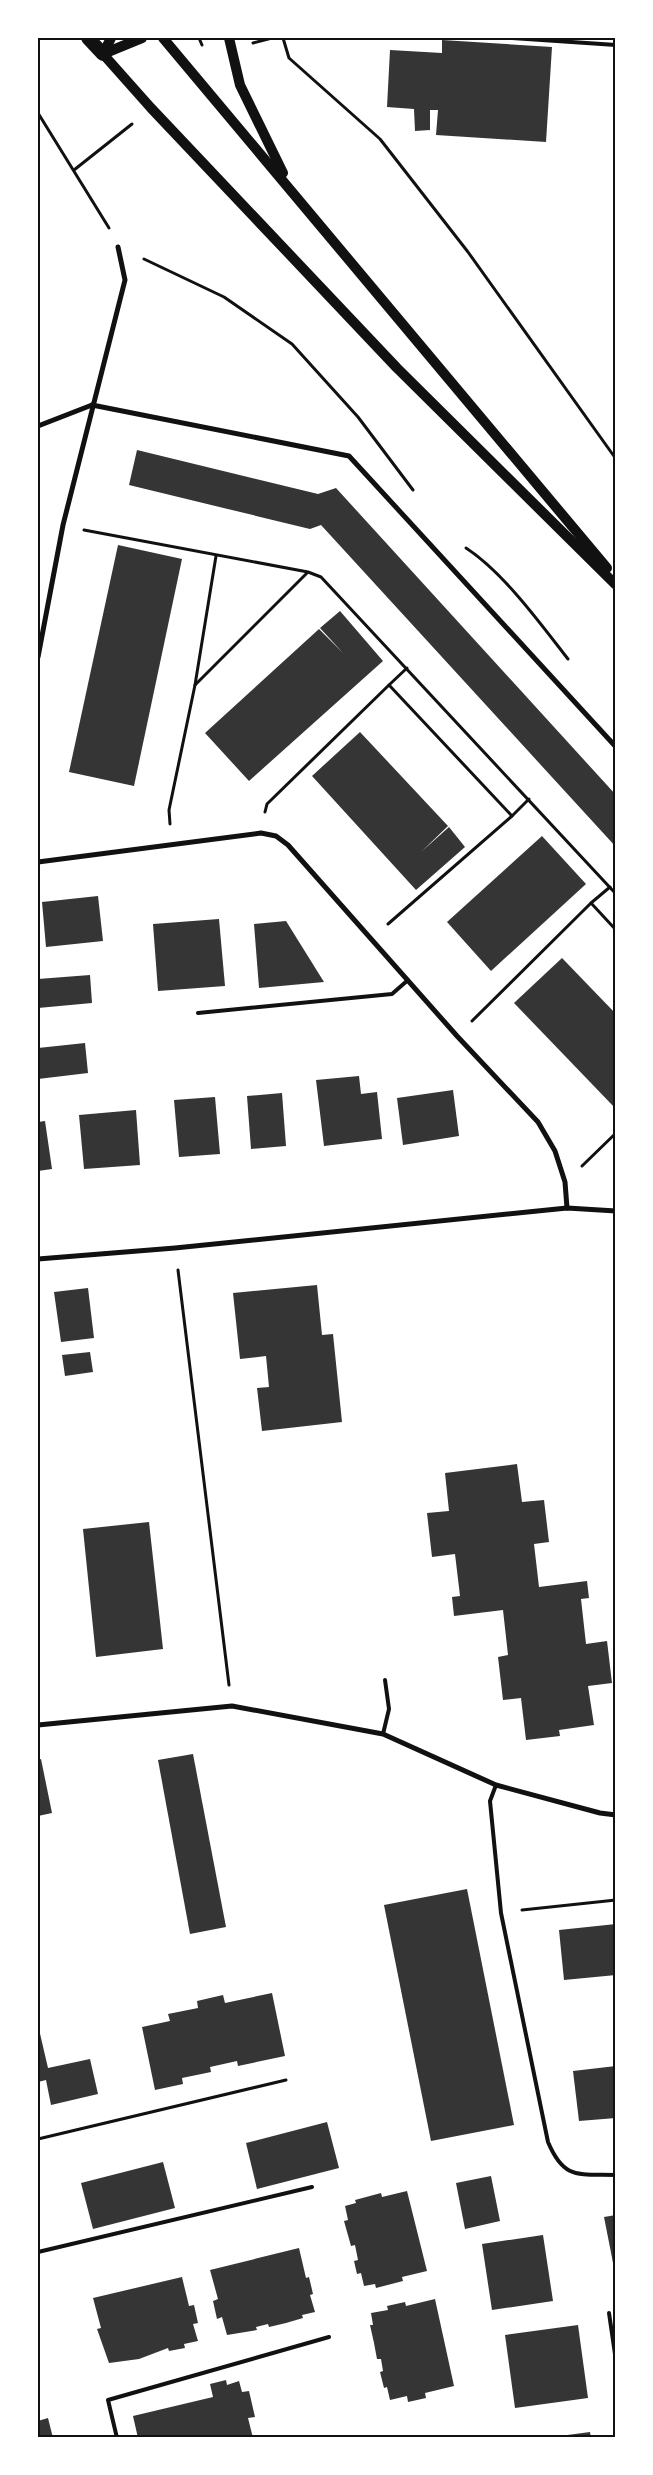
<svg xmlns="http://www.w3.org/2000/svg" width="653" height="2475" font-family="Roboto,sans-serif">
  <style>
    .building { fill: #353535 }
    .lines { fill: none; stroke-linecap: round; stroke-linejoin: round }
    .path { stroke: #111; stroke-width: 3 }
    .service { stroke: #111; stroke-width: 4 }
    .minor { stroke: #111; stroke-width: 5 }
    .secondary { stroke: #111; stroke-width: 10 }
    .trunk { stroke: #111; stroke-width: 14 }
    .neatline { fill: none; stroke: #111; stroke-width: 2 }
  </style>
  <rect width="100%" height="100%" fill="#fff"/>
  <g class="building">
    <polygon points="442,40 552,47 546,142 436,135 438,110 430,110 430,130 415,131 414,109 387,107 390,50 442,53"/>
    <polygon points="137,450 318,494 336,488 616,795 616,847 321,525 310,529 129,485"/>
    <polygon points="118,545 182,559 134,786 69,772"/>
    <polygon points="340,611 383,661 249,781 205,733 319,629 343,653 320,628"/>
    <polygon points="360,732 448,826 421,852 449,827 465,847 416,890 312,776"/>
    <polygon points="542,836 586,884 491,971 447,922"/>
    <polygon points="98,896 103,941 46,947 42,902"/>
    <polygon points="219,919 225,986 158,991 153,924"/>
    <polygon points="286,921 324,982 259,988 254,924"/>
    <polygon points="562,958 616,1014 616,1109 514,1003"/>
    <polygon points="90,975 92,1003 38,1008 38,979"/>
    <polygon points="85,1043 88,1073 38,1079 38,1048"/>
    <polygon points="359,1076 361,1094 377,1092 382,1139 324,1146 316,1080"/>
    <polygon points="453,1090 459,1136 403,1145 397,1098"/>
    <polygon points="282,1093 286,1146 251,1149 247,1096"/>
    <polygon points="215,1097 220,1154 179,1157 174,1100"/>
    <polygon points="136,1110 140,1165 84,1169 79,1115"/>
    <polygon points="45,1121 52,1169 38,1171 38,1122"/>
    <polygon points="317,1285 322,1335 333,1334 342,1422 262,1431 257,1388 269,1387 266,1356 240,1359 233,1293"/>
    <polygon points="88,1288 94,1338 61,1342 54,1292"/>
    <polygon points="90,1352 93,1372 65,1376 62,1355"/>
    <polygon points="517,1464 522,1502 544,1500 549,1542 534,1544 539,1587 587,1581 589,1598 581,1599 586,1644 607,1641 612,1683 588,1686 594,1725 559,1730 560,1736 526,1740 521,1698 503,1700 498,1657 508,1655 503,1610 454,1616 452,1597 460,1596 455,1554 432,1557 427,1513 449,1511 445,1473"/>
    <polygon points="149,1522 163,1649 96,1657 83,1529"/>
    <polygon points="193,1754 226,1927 190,1934 158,1760"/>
    <polygon points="41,1759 52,1813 38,1816 38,1760"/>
    <polygon points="467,1889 514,2125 431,2141 384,1905"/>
    <polygon points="616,1924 616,1975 564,1980 559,1930"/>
    <polygon points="272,1993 285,2056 238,2066 237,2061 210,2067 211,2072 182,2078 183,2084 155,2090 142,2027 170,2021 168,2014 198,2008 197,2001 223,1995 225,2003"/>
    <polygon points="38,2025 48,2068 90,2059 98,2094 51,2105 46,2080 38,2082"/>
    <polygon points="616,2066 616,2118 579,2121 573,2071"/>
    <polygon points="327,2122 339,2168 257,2189 246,2143"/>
    <polygon points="163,2162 175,2208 93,2229 81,2183"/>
    <polygon points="491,2176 500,2221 465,2229 456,2183"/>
    <polygon points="407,2191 427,2271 402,2277 403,2281 376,2288 375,2284 364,2286 361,2273 357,2274 354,2261 358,2260 355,2245 351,2246 344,2221 348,2220 345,2206 356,2203 355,2200 381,2193 382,2197"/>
    <polygon points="616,2215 616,2273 615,2273 604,2217"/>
    <polygon points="543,2235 553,2301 492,2310 482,2244"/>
    <polygon points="299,2248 306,2278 309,2277 313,2294 310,2295 315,2312 302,2315 303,2318 286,2323 269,2327 268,2324 256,2327 257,2330 227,2335 222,2317 217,2319 213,2301 218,2299 210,2270"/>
    <polygon points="182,2277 189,2306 194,2305 198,2323 193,2324 198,2341 184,2344 185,2348 169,2351 168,2348 139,2359 109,2363 97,2329 101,2328 93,2298"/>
    <polygon points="435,2299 454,2386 425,2393 426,2398 408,2402 407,2396 390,2400 387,2387 384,2388 380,2372 383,2371 381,2359 377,2359 374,2343 370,2325 373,2325 371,2313 388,2310 387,2306 405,2302 406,2306"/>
    <polygon points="578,2325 588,2398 515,2408 505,2335"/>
    <polygon points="226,2380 227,2385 239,2381 242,2392 249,2391 255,2417 248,2418 253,2438 138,2438 133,2416 213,2397 210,2384"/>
    <polygon points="48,2418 53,2438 38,2438 38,2421"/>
    <polygon points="590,2432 591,2438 560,2438 560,2436"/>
  </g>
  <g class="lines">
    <g class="path">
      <polyline points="199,38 202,45"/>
      <polyline points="283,38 289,58 380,139 468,252 616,459"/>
      <polyline points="253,43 272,38"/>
      <polyline points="38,113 109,228"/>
      <polyline points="74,170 132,124"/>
      <polyline points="144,259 224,297 292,344 358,417 413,490"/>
      <polyline points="84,530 308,572 321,577 616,894"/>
      <path d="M 466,548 C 503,572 540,623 568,659"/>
      <polyline points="195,685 307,573"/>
      <polyline points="389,685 407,668"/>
      <polyline points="265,812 267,804 389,685 512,816 529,799"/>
      <polyline points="170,824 169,810 195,685 216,556"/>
      <polyline points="591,903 616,930"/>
      <polyline points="388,924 512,816"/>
      <polyline points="472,1021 591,903 610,887"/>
      <polyline points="582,1166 616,1133"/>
      <polyline points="178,1270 229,1685"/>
      <polyline points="522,1910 616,1900"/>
      <polyline points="38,2139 286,2080"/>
    </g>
    <g class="service">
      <polyline points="512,38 616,45"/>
      <polyline points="198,1013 392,994 408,980"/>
      <polyline points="383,1734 389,1709 385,1680"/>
      <path d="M 496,1785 L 490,1801 L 501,1913 L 548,2142 C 564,2180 578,2174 616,2175"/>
      <polyline points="38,2252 312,2187"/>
      <polyline points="609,2313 616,2361"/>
      <polyline points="117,2438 108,2400 329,2337"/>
    </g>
    <g class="minor">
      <polyline points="92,405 349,456 616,747"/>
      <polyline points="38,426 92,405"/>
      <polyline points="38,657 63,525 125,280 118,247"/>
      <polyline points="38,862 261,833 276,836 288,845 457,1036 538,1122 555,1151 565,1182 567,1208"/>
      <polyline points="38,1259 175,1248 567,1208 616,1211"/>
      <polyline points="38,1725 232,1706 383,1734 496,1785 600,1813 616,1815"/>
    </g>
    <g class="secondary">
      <polyline points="163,38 607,568"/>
      <polyline points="229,38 240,85 283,173"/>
      <polyline points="103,54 151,108 397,368 616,585"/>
      <polyline points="103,54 142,38"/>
      <polyline points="103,54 111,38"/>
    </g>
    <polyline class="trunk" points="88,38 103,54"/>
  </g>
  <rect width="653" height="2475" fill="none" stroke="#ffffff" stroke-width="78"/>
  <rect x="39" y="39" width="575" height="2397" class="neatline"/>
</svg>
